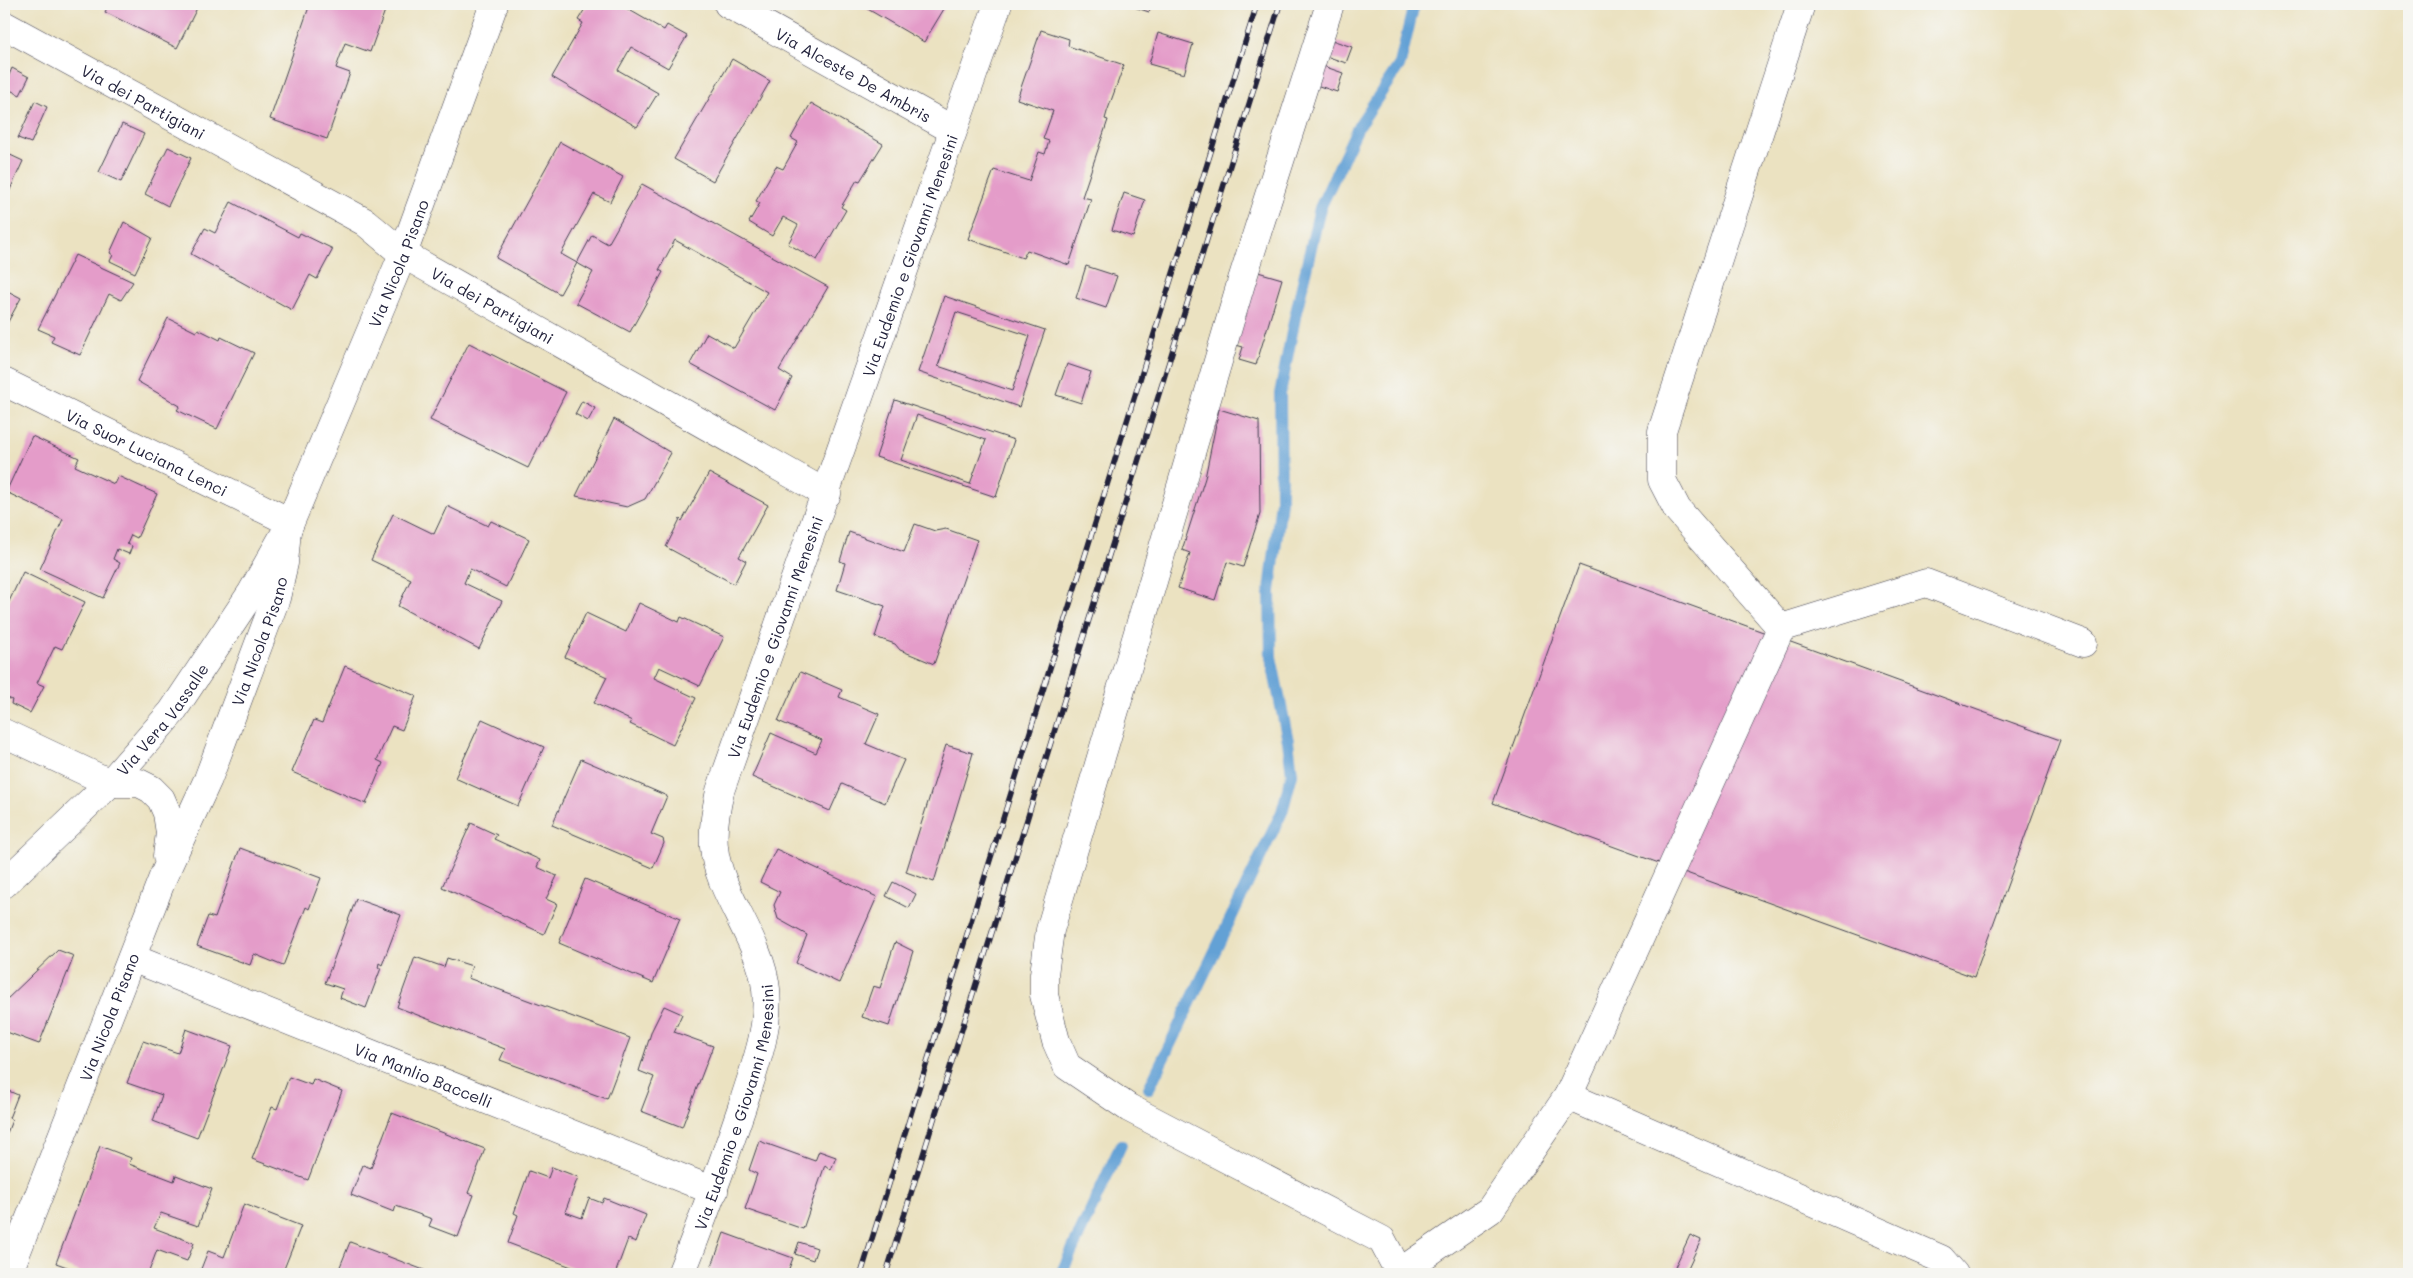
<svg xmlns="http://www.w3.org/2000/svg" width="2413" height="1278" font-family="Mali,sans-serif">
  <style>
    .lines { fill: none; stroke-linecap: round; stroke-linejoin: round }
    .stream { stroke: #64a1d5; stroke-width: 12 }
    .building { fill: #e49cc9; fill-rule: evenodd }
    .minor-casing { stroke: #403f4f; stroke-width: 29 }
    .tertiary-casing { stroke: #403f4f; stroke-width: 29 }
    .minor { stroke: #fff; stroke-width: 28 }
    .tertiary { stroke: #fff; stroke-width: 28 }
    .rail-casing { stroke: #22223b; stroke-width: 5.5 }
    .rail { stroke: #f6f6f2; stroke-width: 4; stroke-dasharray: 11; stroke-linecap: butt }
    .labels { text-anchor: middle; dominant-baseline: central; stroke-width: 4; stroke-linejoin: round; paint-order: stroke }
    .street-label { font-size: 16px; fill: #22223b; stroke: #f6f6f2 }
  </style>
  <rect width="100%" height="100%" fill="#f6f6f2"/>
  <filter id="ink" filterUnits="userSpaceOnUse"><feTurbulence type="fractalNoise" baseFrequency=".02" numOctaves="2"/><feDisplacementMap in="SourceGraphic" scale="10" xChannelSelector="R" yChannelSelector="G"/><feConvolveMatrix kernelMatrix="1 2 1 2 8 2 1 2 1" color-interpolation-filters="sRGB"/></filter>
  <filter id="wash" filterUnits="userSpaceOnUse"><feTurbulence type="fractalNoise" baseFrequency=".0096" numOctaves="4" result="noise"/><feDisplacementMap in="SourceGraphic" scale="20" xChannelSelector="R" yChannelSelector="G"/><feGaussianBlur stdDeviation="1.12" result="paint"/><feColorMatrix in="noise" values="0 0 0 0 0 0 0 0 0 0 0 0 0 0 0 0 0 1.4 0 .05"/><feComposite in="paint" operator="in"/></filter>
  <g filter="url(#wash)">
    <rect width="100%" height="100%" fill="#ebe2c1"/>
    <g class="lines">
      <g class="stream">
        <polyline points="1149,1088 1282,812 1292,774 1288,741 1271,657 1270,591 1281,501 1280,394 1295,317 1320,208 1358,127 1400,64 1414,4"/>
        <polyline points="1061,1274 1121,1145"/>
      </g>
    </g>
    <g id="blocks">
      <g class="building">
        <polygon points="109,4 199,4 177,48 105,12"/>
        <polygon points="310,4 387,5 370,52 345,43 336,68 350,73 327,139 270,119"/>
        <polygon points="588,4 619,4 664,30 667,25 687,36 668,68 631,47 618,70 658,93 637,127 552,77 583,23 578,20"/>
        <polygon points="859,4 947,4 924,42"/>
        <polygon points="1125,4 1152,4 1149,12"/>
        <polygon points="1041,30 1069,39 1068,46 1124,65 1107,112 1105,119 1108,120 1082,197 1091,199 1069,265 1027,250 1023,258 968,239 994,170 1029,181 1039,152 1045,154 1049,141 1043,139 1053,111 1017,99"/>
        <polygon points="1158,33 1193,44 1184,74 1149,64"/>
        <polygon points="1329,39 1352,47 1346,63 1323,55"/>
        <polygon points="732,59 770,81 713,181 674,159"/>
        <polygon points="1323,66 1343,73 1337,92 1316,85"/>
        <polygon points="12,68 29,77 20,95 4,87"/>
        <polygon points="35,101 47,107 31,143 18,138"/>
        <polygon points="811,103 883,144 860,181 857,180 841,207 846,210 817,260 788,244 798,225 783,217 772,236 749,222 760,203 756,201 776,166 783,169 798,142 791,138"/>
        <polygon points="122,124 144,134 121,182 99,172"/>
        <polygon points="560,142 623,177 610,202 594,194 561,254 577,263 592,235 608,244 642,184 828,287 779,370 792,378 775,410 690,364 707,333 734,348 767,292 675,240 659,270 663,272 630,332 576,303 593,272 577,263 560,294 496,258"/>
        <polygon points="168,147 191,158 168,206 145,194"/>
        <polygon points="4,152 23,161 4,203"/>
        <polygon points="1124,193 1145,200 1133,237 1112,230"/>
        <polygon points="231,202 298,237 300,233 333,249 317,279 310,275 292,310 191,254 205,228 215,233"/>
        <polygon points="124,222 152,238 135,273 110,261 113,255 110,253"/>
        <polygon points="75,255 133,282 121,300 109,294 80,355 51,342 54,336 38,329"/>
        <polygon points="1086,266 1117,276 1106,308 1076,298"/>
        <polygon points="1258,272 1282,279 1256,365 1239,360 1243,347 1236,345"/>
        <polygon points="4,289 21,298 4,329"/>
        <path d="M 944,296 L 1045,330 L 1019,407 L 918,372 ZM 956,312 L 1030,336 L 1012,391 L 938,366 Z"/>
        <polygon points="168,318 196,332 198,329 220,340 221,337 254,353 217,429 177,410 180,406 137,381"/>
        <polygon points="469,343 566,392 528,468 430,420"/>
        <polygon points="1067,364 1091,372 1081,403 1056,395"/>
        <path d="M 895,400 L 1014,440 L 996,497 L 876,457 ZM 917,415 L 986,440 L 970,484 L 901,460 Z"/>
        <polygon points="582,401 595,408 588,421 575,414"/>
        <polygon points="1219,409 1259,421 1260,514 1243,567 1227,562 1215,600 1178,588 1190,553 1182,550 1205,478"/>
        <polygon points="614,419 671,453 645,499 627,507 576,496"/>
        <polygon points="32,436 79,458 75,466 114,484 118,476 157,494 137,538 131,535 127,544 132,546 129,554 117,549 113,559 120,563 103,598 40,569 63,519 6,492"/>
        <polygon points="709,473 768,505 739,557 746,561 734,584 666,547 680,519 682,521"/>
        <polygon points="447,506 488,526 491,521 529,539 506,587 470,569 464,583 502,601 479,649 398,606 411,579 371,560 393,514 434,534"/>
        <polygon points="915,524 935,531 946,529 977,540 934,664 900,650 895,644 875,637 885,606 837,590 845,563 840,561 849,532 904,552"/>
        <polygon points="1579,565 2060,740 1974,977 1493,803"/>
        <polygon points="23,572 85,602 62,649 55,646 37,683 44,686 30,713 11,704 12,700 4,696 4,612"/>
        <polygon points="639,603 679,622 681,617 724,637 700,686 659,667 654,678 696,698 673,745 630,724 632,721 594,703 607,677 565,657 586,613 626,632"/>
        <polygon points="345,666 416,696 402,730 392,726 377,760 383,763 366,804 292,772 314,720 322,723"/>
        <polygon points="800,672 842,690 839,697 879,714 866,744 904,760 885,803 842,784 830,811 752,777 771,733 816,753 822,740 778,721"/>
        <polygon points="482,719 544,747 518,806 455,778"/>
        <polygon points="946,745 973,753 934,882 906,872"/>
        <polygon points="581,759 667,796 651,834 663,839 664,843 653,868 552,825"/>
        <polygon points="471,823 497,835 494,839 540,860 537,867 557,876 546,899 557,904 544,934 442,887"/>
        <polygon points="240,848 321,878 309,909 306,907 283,966 254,954 250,965 197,946 208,916 215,918"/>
        <polygon points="776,849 877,897 839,983 796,963 807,935 778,919 774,905 780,892 760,882"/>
        <polygon points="585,879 680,919 653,983 559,943"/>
        <polygon points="893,882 916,894 909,908 886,896"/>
        <polygon points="356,899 401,915 382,965 379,963 378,968 381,968 366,1008 340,998 343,989 325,983"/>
        <polygon points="895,942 913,951 889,1026 862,1017 873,986 880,988"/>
        <polygon points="58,950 74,956 39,1044 4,1031 4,1002"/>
        <polygon points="415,957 444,967 447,958 472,966 468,978 630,1038 607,1099 500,1060 505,1049 397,1007"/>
        <polygon points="664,1006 682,1014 674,1032 713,1046 682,1127 641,1111 654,1077 639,1071 652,1030"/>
        <polygon points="186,1029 232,1046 197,1138 153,1121 162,1095 127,1083 143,1041 178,1053"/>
        <polygon points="289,1077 311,1085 313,1079 342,1091 308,1180 252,1159 272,1107 277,1109"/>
        <polygon points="4,1089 18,1095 9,1118 12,1120 4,1141"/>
        <polygon points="392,1113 485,1149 468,1193 474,1195 458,1237 429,1226 432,1219 396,1206 394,1212 351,1195 363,1165 371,1168"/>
        <polygon points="759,1141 815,1161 819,1151 836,1157 831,1170 825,1165 803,1229 745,1209 757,1174 749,1170"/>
        <polygon points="100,1146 131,1158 129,1164 174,1181 176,1175 212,1189 198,1226 161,1213 154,1228 194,1243 187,1261 157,1250 148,1274 86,1274 56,1263"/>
        <polygon points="552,1167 578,1177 565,1212 582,1218 589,1198 602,1203 604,1198 646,1215 636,1242 628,1239 615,1274 590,1274 508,1243 518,1215 514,1213 529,1171 548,1178"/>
        <polygon points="244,1204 301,1226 282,1274 199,1274 208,1251 224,1257"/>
        <polygon points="724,1233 793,1258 787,1274 709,1274"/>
        <polygon points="1690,1235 1701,1240 1686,1272 1675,1267"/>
        <polygon points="350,1242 429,1272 428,1274 337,1274"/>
        <polygon points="799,1242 817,1248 813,1260 795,1254"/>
      </g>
    </g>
  </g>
  <g filter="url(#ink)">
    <use href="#blocks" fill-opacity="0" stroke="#403f4f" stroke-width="1"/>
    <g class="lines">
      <g class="minor-casing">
        <g id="minor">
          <path id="s1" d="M 728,4 L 953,130"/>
          <polyline points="1330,4 1242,280 1050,930 1044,974 1044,995 1056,1041 1067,1066 1129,1108 1382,1240 1400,1274"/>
          <path id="s2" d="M 4,25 L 365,222 L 403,254 L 827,494"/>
          <path id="s3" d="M 4,382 L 290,522"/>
          <polyline points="1781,628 1677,509 1662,480 1662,431 1801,4"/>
          <polyline points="4,733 110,783 139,783 151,789 161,799 167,813 170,833 167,856"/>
          <path id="s4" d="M 132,958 L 714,1191"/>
          <polyline points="1568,1096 1941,1259 1954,1274"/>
          <polyline points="1400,1272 1490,1210 1568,1096 1781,628 1926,583 2083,643"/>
          <path id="s5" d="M 8,1274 L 163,877 L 208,779 L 276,598 L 284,563 L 287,530"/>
          <path id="s6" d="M 681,1274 C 703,1219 723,1163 742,1107 C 754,1068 770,1031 766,989 C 761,940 718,893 714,847 C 712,829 716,809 720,791 L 998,4"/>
        </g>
      </g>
      <g class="tertiary-casing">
        <g id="tertiary">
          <path id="s7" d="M 4,884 L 110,783 L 172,712 L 252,592 L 287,530 L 403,254 L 494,4"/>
        </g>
      </g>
      <use href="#minor" class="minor"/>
      <use href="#tertiary" class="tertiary"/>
      <g class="rail-casing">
        <g id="rail">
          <polyline points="861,1274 1257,4"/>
          <polyline points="886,1274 1280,4"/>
        </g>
      </g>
      <use href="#rail" class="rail"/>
    </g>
  </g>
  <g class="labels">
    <g class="street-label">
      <text stroke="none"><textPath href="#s1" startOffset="144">Via Alceste De Ambris</textPath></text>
      <text stroke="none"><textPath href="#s2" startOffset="159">Via dei Partigiani</textPath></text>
      <text stroke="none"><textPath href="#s6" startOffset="1076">Via Eudemio e Giovanni Menesini</textPath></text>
      <text stroke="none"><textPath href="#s7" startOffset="745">Via Nicola Pisano</textPath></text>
      <text stroke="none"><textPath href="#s2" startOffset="564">Via dei Partigiani</textPath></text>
      <text stroke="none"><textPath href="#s3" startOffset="159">Via Suor Luciana Lenci</textPath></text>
      <text stroke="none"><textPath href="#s6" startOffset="671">Via Eudemio e Giovanni Menesini</textPath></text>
      <text stroke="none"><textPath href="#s5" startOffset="681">Via Nicola Pisano</textPath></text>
      <text stroke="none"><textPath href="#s7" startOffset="229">Via Vera Vassalle</textPath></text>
      <text stroke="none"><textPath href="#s5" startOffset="276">Via Nicola Pisano</textPath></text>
      <text stroke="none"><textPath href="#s4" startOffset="314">Via Manlio Baccelli</textPath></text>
      <text stroke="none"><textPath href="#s6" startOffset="176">Via Eudemio e Giovanni Menesini</textPath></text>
    </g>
  </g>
  <rect width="2413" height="1278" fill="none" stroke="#f6f6f2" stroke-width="20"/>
</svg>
